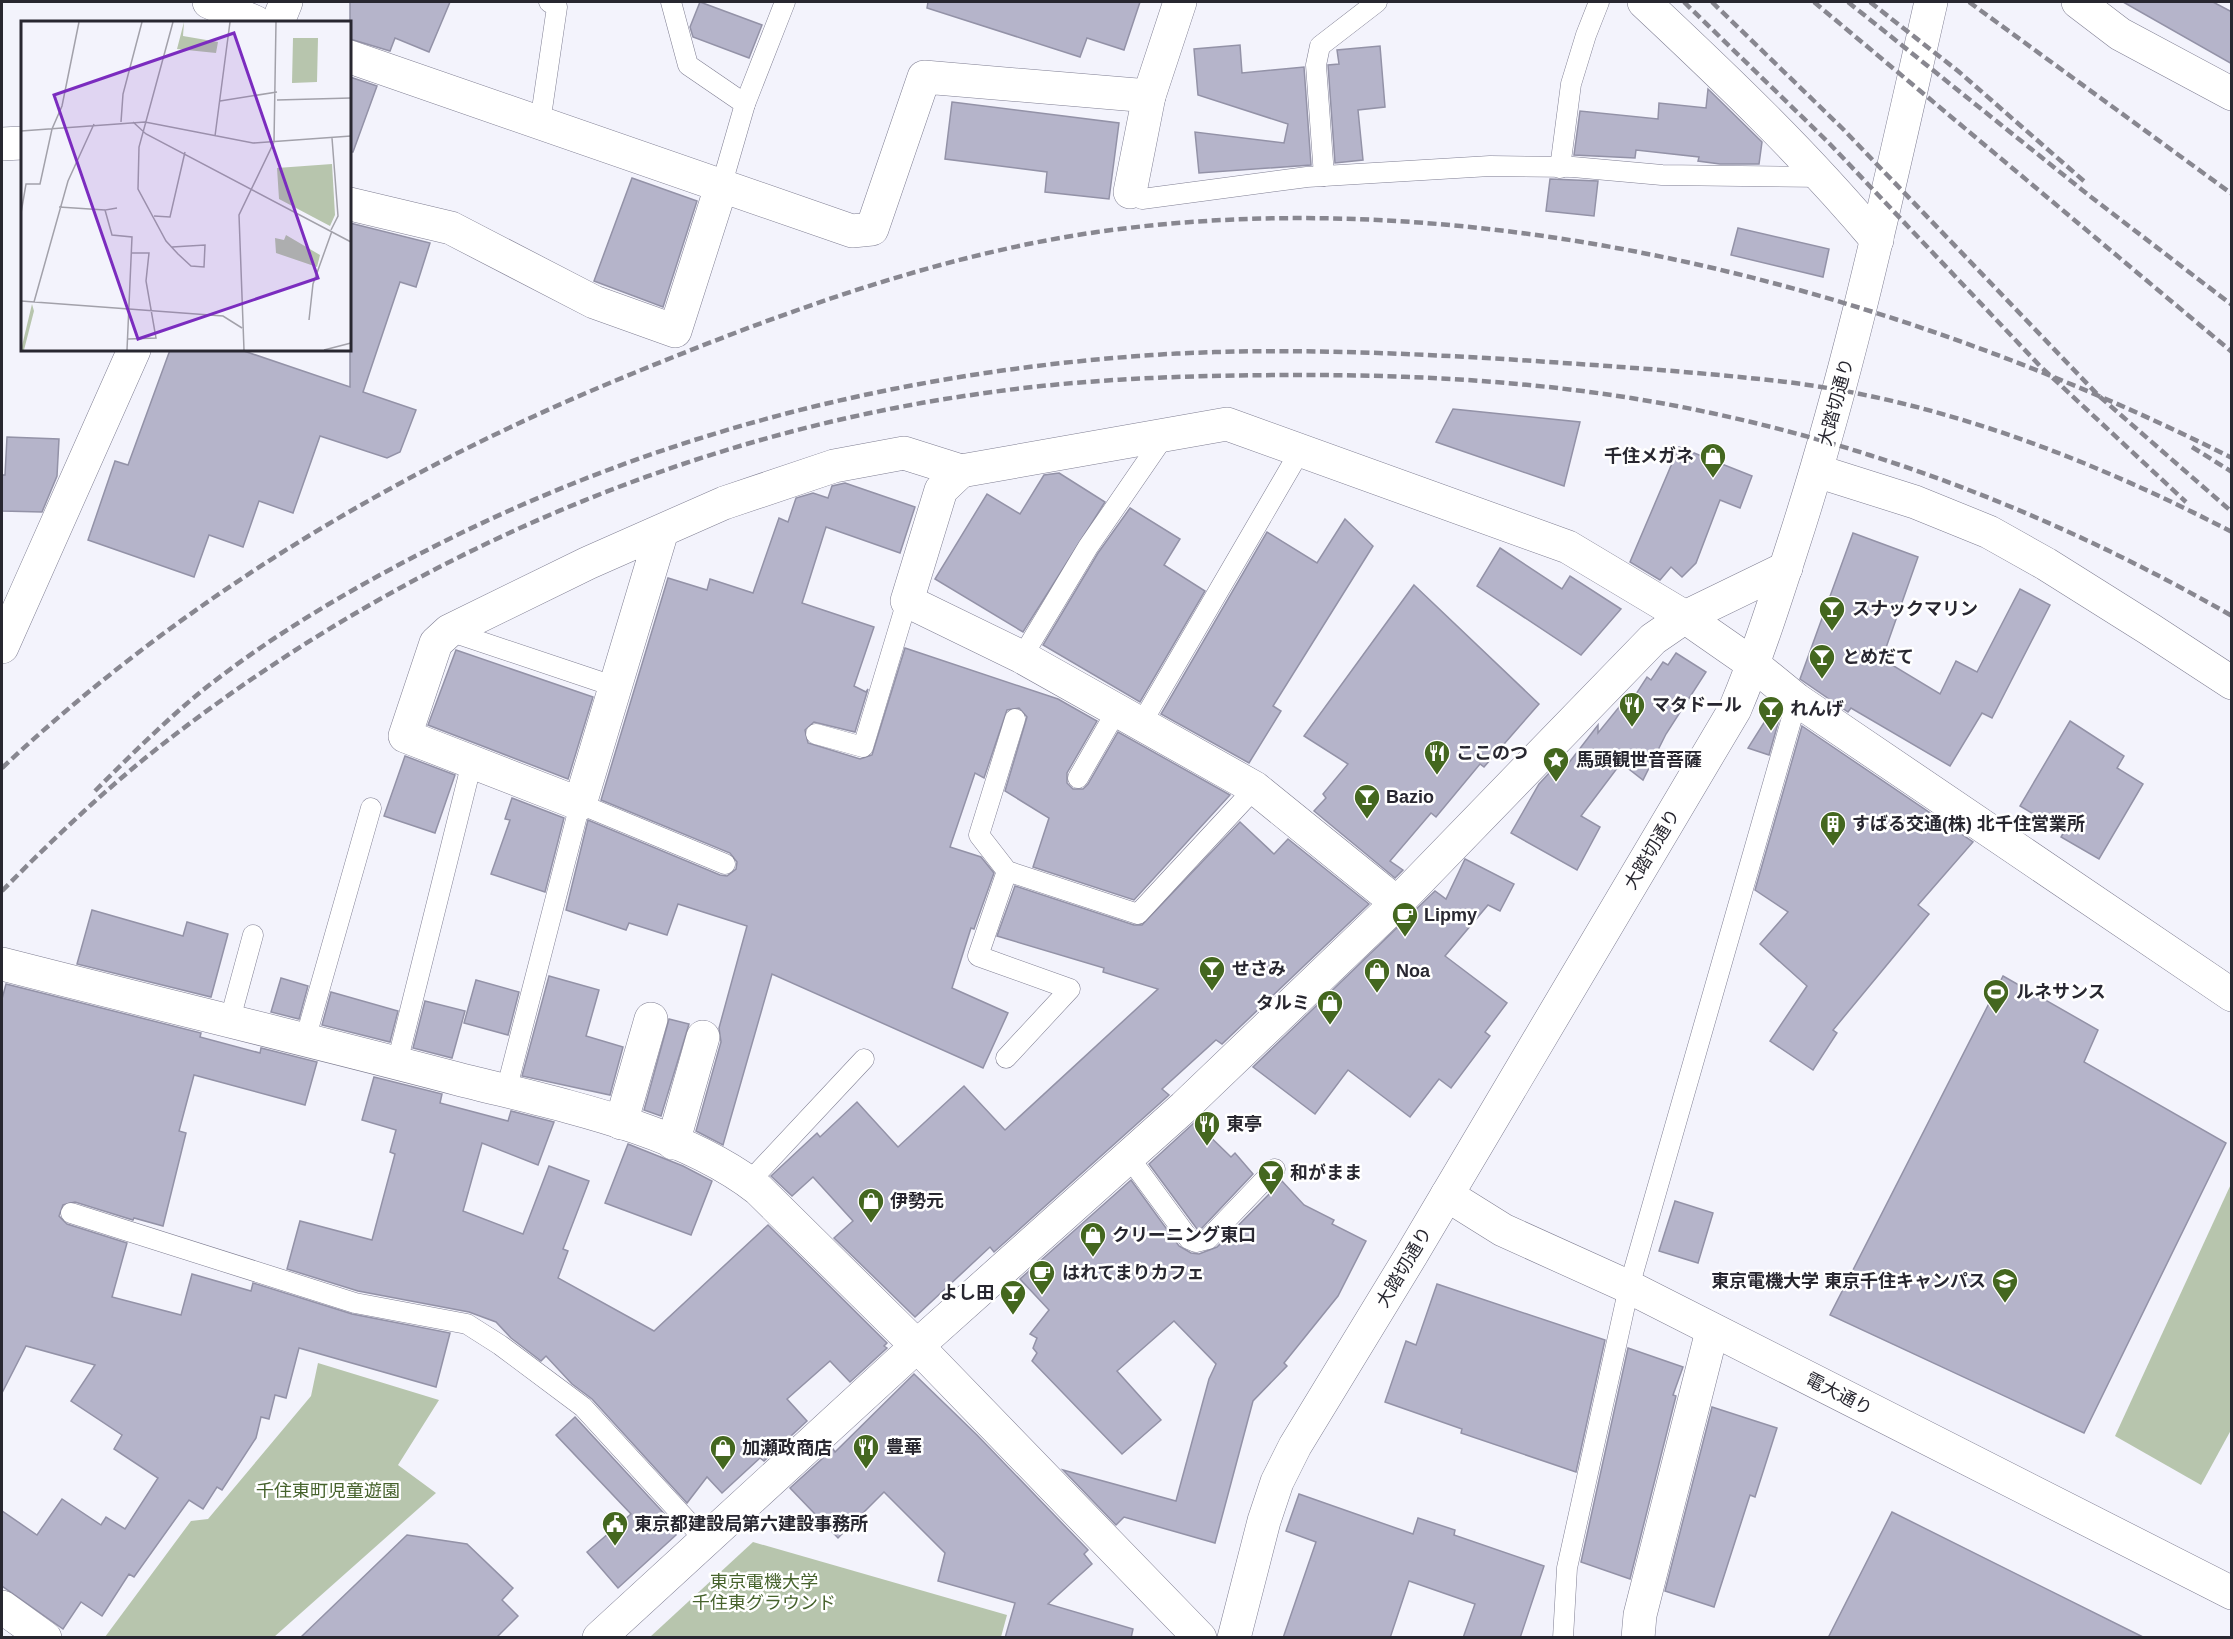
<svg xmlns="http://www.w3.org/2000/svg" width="2233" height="1639" font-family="Arial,'Noto Sans JP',sans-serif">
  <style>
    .green { fill: #b7c5ad }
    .building { fill: #b5b4ca; stroke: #9392a7; stroke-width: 1.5 }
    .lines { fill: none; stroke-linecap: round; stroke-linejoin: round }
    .service-casing { stroke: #7f7e92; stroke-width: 21 }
    .minor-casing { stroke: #7f7e92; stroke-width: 34 }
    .tertiary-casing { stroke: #7f7e92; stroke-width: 34 }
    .service { stroke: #fff; stroke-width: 20 }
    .minor { stroke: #fff; stroke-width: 33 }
    .tertiary { stroke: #fff; stroke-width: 33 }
    .rail { stroke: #888790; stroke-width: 4.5; stroke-dasharray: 9 4.5; stroke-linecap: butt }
    .labels { text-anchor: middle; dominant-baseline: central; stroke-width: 5; stroke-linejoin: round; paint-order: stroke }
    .street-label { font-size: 18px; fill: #282730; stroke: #fff }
    .poi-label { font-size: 18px; font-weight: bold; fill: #282730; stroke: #fff; text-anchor: start }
    .park-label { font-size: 18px; fill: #46622c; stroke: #fff }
    .inset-road { fill: none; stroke: #a2a1aa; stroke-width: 1.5 }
    .view { fill: #7b2cbf; fill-opacity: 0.15; stroke: #7b2cbf; stroke-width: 3 }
    .inset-edge { fill: none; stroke: #282730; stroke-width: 3 }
  </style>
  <rect width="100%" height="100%" fill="#f3f3fc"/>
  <g class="green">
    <polygon points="2231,1184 2231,1430 2201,1485 2115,1436"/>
    <polygon points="318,1363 439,1400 398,1465 436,1493 274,1637 105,1637 191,1521 208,1519 311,1396"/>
    <polygon points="753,1542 1007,1615 1001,1637 650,1637"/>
  </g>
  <g class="building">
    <polygon points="350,2 450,2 429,52 395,38 390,51 350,39"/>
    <polygon points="700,2 762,25 749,58 693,37 690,27"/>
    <polygon points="928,2 1140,2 1124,50 1087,38 1080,57 927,8"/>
    <polygon points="2123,2 2213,2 2232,12 2232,64"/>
    <polygon points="1240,45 1242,73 1304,67 1311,165 1199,173 1195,132 1284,143 1288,124 1198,95 1194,49"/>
    <polygon points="1380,46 1385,107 1358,110 1363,160 1335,163 1328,65 1339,64 1337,50"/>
    <polygon points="350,77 377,86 353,152 350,152"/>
    <polygon points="1708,89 1762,142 1759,164 1720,164 1698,161 1699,157 1636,150 1635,158 1574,155 1580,111 1658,119 1659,103 1706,108"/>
    <polygon points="952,102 1119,123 1109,199 1045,192 1047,172 945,159"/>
    <polygon points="632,178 697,201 663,307 594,281"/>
    <polygon points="1550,179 1598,181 1594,216 1546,211"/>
    <polygon points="350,223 430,243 416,287 400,282 363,392 416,410 400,452 387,458 320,436 293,513 259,501 243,547 209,535 194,577 88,540 115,461 128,465 170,350 241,350 350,387"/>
    <polygon points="1738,228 1829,249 1823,277 1731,255"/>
    <polygon points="1453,409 1580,422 1564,486 1436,442"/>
    <polygon points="7,437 59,439 57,476 42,512 2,511 2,475 5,475"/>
    <polygon points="1679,447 1752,476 1740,508 1720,500 1696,563 1682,577 1671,567 1660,580 1630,562"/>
    <polygon points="1059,473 1105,502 1023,632 935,579 987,494 1020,514 1044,475"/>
    <polygon points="845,483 915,507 900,553 826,527 802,603 874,627 854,686 866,692 868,689 855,732 814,722 805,730 808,743 860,759 872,755 905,648 1058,699 1097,721 1067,773 1067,783 1073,789 1083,789 1088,784 1118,732 1230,795 1134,900 1033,867 1049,818 1005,791 1027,717 1019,708 1007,710 984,778 975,773 950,847 981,857 994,873 974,929 971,928 952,988 1008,1013 983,1068 772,974 723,1145 696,1131 721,1042 719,1028 747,926 678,904 667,935 629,923 626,930 566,910 588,820 720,875 727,876 736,869 737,862 730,853 601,800 668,578 707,590 710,579 753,593 779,518 788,522 796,498 813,493 828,498 832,486"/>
    <polygon points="1130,508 1180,539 1164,565 1205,591 1140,702 1043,645 1098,553"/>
    <polygon points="1345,519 1373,546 1273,706 1281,711 1249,763 1161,714 1267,532 1317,563"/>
    <polygon points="1853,533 1918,557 1882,659 1940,694 1956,661 1977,672 2020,589 2050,605 1992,718 1982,713 1950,766 1851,708 1848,712 1800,679"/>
    <polygon points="1500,548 1562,589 1570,576 1621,609 1581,655 1477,586"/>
    <polygon points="1414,585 1539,704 1484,767 1480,764 1436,817 1431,813 1390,861 1403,870 1395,878 1314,811 1326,798 1323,794 1348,764 1304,736"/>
    <polygon points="456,650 593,697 568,779 428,725"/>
    <polygon points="1676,653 1706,672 1666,734 1643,780 1621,763 1581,816 1600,827 1577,870 1511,833 1539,784 1551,771 1558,777 1598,725 1598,733 1624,701 1629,705 1647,677 1651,680 1663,662 1668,665"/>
    <polygon points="1772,710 1781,713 1769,755 1748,748"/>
    <polygon points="2070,721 2124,756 2117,768 2143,784 2099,859 2061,837 2064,832 2020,806"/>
    <polygon points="1802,726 1973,842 1918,905 1929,914 1833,1030 1837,1033 1813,1070 1770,1041 1807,986 1760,944 1788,912 1755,890"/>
    <polygon points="405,756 455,775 435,833 384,816"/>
    <polygon points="512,798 564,818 545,892 491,874 510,820 505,819"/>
    <polygon points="1240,822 1274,854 1288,839 1369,904 1222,1044 1216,1040 1162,1089 1169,1095 994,1252 990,1247 915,1317 834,1238 853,1221 813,1177 792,1196 771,1176 817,1133 820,1137 857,1102 898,1147 964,1086 1005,1130 1158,989 1103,972 1104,968 997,936 1015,886 1134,925 1142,925"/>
    <polygon points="1465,859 1514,884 1500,911 1488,905 1445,956 1507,1003 1485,1032 1490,1036 1451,1088 1439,1079 1410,1117 1348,1070 1315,1114 1253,1067 1435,891 1446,899"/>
    <polygon points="92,910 183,936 187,922 228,934 211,997 77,964"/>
    <polygon points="549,976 599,990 586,1036 623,1047 610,1095 522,1076"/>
    <polygon points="2003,976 2098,1030 2084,1062 2226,1143 2084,1433 1830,1315"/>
    <polygon points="281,978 308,986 299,1019 271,1012"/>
    <polygon points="476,980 519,992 508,1035 464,1023"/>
    <polygon points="6,984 201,1033 200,1037 260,1053 261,1048 317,1062 305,1105 194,1075 179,1131 186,1133 163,1226 134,1218 133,1220 75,1202 63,1205 59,1216 67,1224 127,1243 112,1297 181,1315 192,1274 251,1291 253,1283 352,1314 450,1333 436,1387 299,1348 286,1398 275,1395 269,1419 261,1417 256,1438 222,1490 217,1487 203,1509 189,1500 134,1577 129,1574 102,1616 81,1602 63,1629 2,1586 2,1511 37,1535 62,1499 101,1525 106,1517 125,1529 158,1478 114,1449 122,1435 71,1401 95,1365 26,1346 2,1393 2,999"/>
    <polygon points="331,992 398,1011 390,1042 322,1025"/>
    <polygon points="425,1001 465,1011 452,1058 413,1048"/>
    <polygon points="669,1019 689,1024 661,1116 644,1110"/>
    <polygon points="374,1077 442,1094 440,1103 508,1121 511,1111 554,1122 538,1165 482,1143 463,1211 523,1234 549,1166 589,1181 563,1249 568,1251 558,1278 654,1331 768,1225 887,1343 884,1346 887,1348 850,1382 830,1361 787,1399 807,1421 764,1461 760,1458 722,1493 707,1477 687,1503 592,1399 572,1384 546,1356 541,1361 511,1338 496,1322 469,1312 358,1291 287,1269 300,1221 372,1240 395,1154 390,1152 396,1130 362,1120"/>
    <polygon points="1195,1122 1231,1157 1235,1153 1253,1174 1202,1228 1197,1229 1149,1164"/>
    <polygon points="628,1144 683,1166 712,1181 691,1235 605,1203"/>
    <polygon points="1131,1180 1179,1246 1191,1253 1199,1254 1217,1247 1282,1181 1304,1205 1334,1220 1332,1224 1366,1241 1338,1296 1284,1363 1287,1366 1253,1401 1215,1543 1124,1517 1116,1525 1063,1470 1176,1501 1209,1379 1216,1364 1174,1321 1117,1371 1161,1420 1122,1454 1032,1361 1037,1353 1033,1348 1037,1338 1030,1334 1049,1310 1020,1279"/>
    <polygon points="1675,1201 1713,1213 1698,1263 1659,1251"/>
    <polygon points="1437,1284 1605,1340 1576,1472 1461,1433 1462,1429 1385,1402 1406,1341 1416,1345"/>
    <polygon points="1628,1348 1683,1367 1673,1395 1676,1396 1630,1579 1581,1562"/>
    <polygon points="914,1374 977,1435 1088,1550 1084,1554 1092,1564 1048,1604 1133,1629 1131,1638 1005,1638 1015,1603 938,1581 945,1553 884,1492 838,1538 790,1488 833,1449 835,1452"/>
    <polygon points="1712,1407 1777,1428 1755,1497 1750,1495 1714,1607 1665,1591"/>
    <polygon points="575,1417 672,1522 668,1527 676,1535 618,1588 587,1552 631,1514 556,1435"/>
    <polygon points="1299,1494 1413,1534 1418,1518 1455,1530 1454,1535 1544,1566 1520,1638 1463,1638 1475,1604 1409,1581 1390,1638 1283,1638 1316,1542 1286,1531"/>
    <polygon points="1892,1512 2145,1638 1828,1638"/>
    <polygon points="407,1535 467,1544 513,1588 502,1600 518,1616 496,1638 300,1638"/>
  </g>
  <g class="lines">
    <g class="service-casing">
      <g id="service">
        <polyline points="671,2 688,65 745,104"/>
        <polyline points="540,123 557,7 549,2"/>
        <polyline points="1560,168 1571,84 1586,35 1599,2"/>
        <polyline points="1324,176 1316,65 1320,46 1377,2"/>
        <polyline points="721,187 745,104 785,2"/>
        <polyline points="1130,192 1142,199 1307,177 1490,166 1573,167 1662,175 1824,177"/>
        <polyline points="449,631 616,687"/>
        <polyline points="1022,657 1088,547 1165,435"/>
        <polyline points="1015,719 979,835 1007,871 1138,914 1255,788"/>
        <polyline points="1141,724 1300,451"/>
        <polyline points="816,734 863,747 907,601"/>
        <polyline points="1078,778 1117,710"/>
        <polyline points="229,1023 253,935"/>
        <polyline points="305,1040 371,808"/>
        <polyline points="1006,1058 1070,989 978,956 1007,871"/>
        <polyline points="397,1063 472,762"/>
        <polyline points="506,1091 580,804 725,864"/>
        <polyline points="1128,1156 1189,1239 1196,1242 1208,1239 1275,1169"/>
        <polyline points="749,1182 864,1059"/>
        <polyline points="71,1213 355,1303 467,1324 500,1345 583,1407 705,1540"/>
        <polyline points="1563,1638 1567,1568 1629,1287 1797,700"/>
      </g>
    </g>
    <g class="minor-casing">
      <g id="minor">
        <polyline points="209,2 255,22"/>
        <path d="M 1644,2 C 1725,78 1805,154 1877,240"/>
        <polyline points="278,22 286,2"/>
        <polyline points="350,57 852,231 872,229 924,77 1149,96 1130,192"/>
        <polyline points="1149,96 1180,2"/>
        <polyline points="2,144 22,143"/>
        <polyline points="350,204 451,228 594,302 675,331 721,187"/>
        <polyline points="961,471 941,490 907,601 1022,657 1255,788 1397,903"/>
        <polyline points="1817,471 1915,502 1989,532 2046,564 2151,630 2232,683"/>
        <polyline points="662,531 580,804 405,736 436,643 449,631 588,563 724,503 834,466 904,453 961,471 1227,424 1568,547 1685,617 1754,665 1797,700 2232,995"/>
        <polyline points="2,647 134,350"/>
        <path d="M 2,964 C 154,1003 306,1039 458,1079 C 556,1104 678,1127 758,1189 L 917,1346 L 1200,1638"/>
        <polyline points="621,1123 651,1019"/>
        <polyline points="673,1143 703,1037"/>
        <polyline points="2,1607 45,1638"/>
        <polyline points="599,1638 917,1346 1184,1107 1397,903 1653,639 1685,617 1786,568"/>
        <polyline points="1638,1638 1640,1615 1712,1331"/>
      </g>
    </g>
    <g class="tertiary-casing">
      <g id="tertiary">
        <polyline points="2078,2 2120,34 2232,94"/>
        <polyline points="1447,1195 1503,1230 1629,1287 2232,1593"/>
        <path d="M 1234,1638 L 1264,1521 L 1277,1482 L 1295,1446 L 1412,1254 L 1735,709 C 1757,657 1774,604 1791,551 C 1850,371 1889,186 1931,2"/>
      </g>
    </g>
    <use href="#service" class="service"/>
    <use href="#minor" class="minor"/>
    <use href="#tertiary" class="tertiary"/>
    <g class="rail">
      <polyline points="1684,2 1828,142 2040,366 2186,502"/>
      <polyline points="1712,2 1844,130 2099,396 2232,512"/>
      <polyline points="1814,2 2232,352"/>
      <polyline points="1848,2 2091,197 2232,305"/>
      <polyline points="1870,2 1958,71 2085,182"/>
      <polyline points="1969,2 2232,194"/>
      <polyline points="2192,447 2232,472"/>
      <path d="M 2,768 C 179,602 389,475 612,382 C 767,318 931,256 1097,232 C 1478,178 1892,287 2232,458"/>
      <path d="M 95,791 C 130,756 165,721 203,690 C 279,630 361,583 447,540 C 664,432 897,374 1138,356 C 1260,347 1383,352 1504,359 C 1596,365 1687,371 1778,381 C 1937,399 2091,459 2232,532"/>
      <path d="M 2,891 C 47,845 94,800 144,759 C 383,567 674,437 978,394 C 1086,378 1196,375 1305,375 C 1414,375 1524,381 1631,398 C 1843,432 2046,509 2232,616"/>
    </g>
  </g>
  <defs>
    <g id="shop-pin" transform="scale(1.35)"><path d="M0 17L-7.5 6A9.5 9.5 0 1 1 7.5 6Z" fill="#44671f" stroke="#fff"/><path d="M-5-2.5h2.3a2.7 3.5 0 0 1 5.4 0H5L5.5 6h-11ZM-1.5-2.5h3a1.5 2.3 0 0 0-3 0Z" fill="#fff"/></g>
    <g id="bar-pin" transform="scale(1.35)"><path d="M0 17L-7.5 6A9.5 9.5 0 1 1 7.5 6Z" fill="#44671f" stroke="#fff"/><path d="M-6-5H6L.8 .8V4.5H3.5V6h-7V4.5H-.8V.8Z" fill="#fff"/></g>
    <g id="restaurant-pin" transform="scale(1.35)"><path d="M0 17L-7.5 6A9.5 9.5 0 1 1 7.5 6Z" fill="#44671f" stroke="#fff"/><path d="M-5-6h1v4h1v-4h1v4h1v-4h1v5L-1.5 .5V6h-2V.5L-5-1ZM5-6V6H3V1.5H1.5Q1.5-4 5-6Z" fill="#fff"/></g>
    <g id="sight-pin" transform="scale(1.35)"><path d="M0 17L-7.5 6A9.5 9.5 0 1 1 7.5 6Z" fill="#44671f" stroke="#fff"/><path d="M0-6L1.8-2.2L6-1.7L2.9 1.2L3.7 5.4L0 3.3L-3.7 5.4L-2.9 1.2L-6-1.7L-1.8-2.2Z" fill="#fff"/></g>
    <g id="building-pin" transform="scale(1.35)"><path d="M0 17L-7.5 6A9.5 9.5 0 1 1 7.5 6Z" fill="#44671f" stroke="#fff"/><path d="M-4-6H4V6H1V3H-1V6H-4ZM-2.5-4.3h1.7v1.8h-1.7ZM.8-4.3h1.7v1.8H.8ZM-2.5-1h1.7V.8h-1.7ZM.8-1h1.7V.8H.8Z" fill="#fff"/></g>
    <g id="cafe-pin" transform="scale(1.35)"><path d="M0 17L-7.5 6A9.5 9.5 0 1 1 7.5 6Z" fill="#44671f" stroke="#fff"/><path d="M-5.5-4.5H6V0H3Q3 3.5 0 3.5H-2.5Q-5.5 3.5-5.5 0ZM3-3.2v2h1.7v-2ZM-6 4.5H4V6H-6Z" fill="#fff"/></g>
    <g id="stadium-pin" transform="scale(1.35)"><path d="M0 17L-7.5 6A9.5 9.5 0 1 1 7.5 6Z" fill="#44671f" stroke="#fff"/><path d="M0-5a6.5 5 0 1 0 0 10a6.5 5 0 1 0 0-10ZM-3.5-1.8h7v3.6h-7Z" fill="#fff"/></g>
    <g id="university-pin" transform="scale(1.35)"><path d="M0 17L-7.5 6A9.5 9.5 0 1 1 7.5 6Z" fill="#44671f" stroke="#fff"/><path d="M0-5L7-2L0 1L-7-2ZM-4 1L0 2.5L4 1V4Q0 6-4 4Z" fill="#fff"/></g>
    <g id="civic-pin" transform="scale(1.35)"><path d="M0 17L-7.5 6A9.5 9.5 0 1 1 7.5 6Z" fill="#44671f" stroke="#fff"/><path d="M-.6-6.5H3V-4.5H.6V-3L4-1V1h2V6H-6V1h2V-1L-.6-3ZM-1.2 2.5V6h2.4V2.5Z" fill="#fff"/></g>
  </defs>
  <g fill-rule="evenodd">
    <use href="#shop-pin" x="1713" y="456"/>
    <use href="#bar-pin" x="1832" y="609"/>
    <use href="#bar-pin" x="1822" y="657"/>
    <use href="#restaurant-pin" x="1632" y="705"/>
    <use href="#bar-pin" x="1771" y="709"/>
    <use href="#restaurant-pin" x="1437" y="753"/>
    <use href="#sight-pin" x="1556" y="760"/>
    <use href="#bar-pin" x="1367" y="797"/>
    <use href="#building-pin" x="1833" y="824"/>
    <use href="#cafe-pin" x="1405" y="915"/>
    <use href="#bar-pin" x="1212" y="969"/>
    <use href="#shop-pin" x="1377" y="971"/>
    <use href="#stadium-pin" x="1996" y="992"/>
    <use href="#shop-pin" x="1330" y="1003"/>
    <use href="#restaurant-pin" x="1207" y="1124"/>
    <use href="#bar-pin" x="1271" y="1173"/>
    <use href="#shop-pin" x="871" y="1201"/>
    <use href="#shop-pin" x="1093" y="1235"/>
    <use href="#cafe-pin" x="1042" y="1273"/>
    <use href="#university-pin" x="2005" y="1281"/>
    <use href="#bar-pin" x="1013" y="1293"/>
    <use href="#restaurant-pin" x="866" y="1447"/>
    <use href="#shop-pin" x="723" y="1448"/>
    <use href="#civic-pin" x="615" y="1524"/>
  </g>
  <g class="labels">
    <g class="street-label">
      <text transform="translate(1836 402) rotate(-75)">大踏切通り</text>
      <text transform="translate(1652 849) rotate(-59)">大踏切通り</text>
      <text transform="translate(1404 1267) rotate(-59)">大踏切通り</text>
      <text transform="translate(1839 1394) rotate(27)">電大通り</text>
    </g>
    <g class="poi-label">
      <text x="1694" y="456" text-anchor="end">千住メガネ</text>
      <text x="1852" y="609">スナックマリン</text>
      <text x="1842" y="657">とめだて</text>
      <text x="1652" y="705">マタドール</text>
      <text x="1790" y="709">れんげ</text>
      <text x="1456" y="753">ここのつ</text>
      <text x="1576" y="760">馬頭観世音菩薩</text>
      <text x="1386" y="797">Bazio</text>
      <text x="1852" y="824">すばる交通(株) 北千住営業所</text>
      <text x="1424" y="915">Lipmy</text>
      <text x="1232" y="969">せさみ</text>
      <text x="1396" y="971">Noa</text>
      <text x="2016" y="992">ルネサンス</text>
      <text x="1310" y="1003" text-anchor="end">タルミ</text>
      <text x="1226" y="1124">東亭</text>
      <text x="1290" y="1173">和がまま</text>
      <text x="890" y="1201">伊勢元</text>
      <text x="1112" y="1235">クリーニング東口</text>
      <text x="1062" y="1273">はれてまりカフェ</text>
      <text x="1986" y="1281" text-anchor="end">東京電機大学 東京千住キャンパス</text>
      <text x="994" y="1293" text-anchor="end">よし田</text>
      <text x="886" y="1447">豊華</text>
      <text x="742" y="1448">加瀬政商店</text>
      <text x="634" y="1524">東京都建設局第六建設事務所</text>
    </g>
    <g class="park-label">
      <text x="328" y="1491">千住東町児童遊園</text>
      <text x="764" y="1582">東京電機大学<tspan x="764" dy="21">千住東グラウンド</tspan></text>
    </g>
  </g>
  <g transform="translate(21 21)">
    <rect width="330" height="330" fill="#f3f3fc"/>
    <path d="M 163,1 L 162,15 L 197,21 L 195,32 L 156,28 ZM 272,17 L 297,17 L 296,61 L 271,62 ZM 311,143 L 314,194 L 309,205 L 258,178 L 256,147 ZM 265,214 L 299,234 L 296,246 L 255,232 L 254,217 L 263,219 ZM 11,283 L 13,290 L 3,329 L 0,329 Z" fill="#b7c5ad"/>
    <path class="inset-road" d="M 256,79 L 330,77M 199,80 L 256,71M 100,101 L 102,73 L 121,1M 112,101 L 125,113 L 330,221M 0,110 L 124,101 L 232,122 L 330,115M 194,115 L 209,1M 38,186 L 84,189M 96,187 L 84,189 L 91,214 L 111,216 L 106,329M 0,192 L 5,163 L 19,163 L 31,108 L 41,85 L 58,1M 133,195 L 149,196 L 164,131M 310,209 L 317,195 L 311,117M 151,226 L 184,224 L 183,246 L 170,245 L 157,233 L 145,220 L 117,168 L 118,126 L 152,1M 0,280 L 202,295 L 221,307M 13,281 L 47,160 L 73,103M 288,299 L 292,263 L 311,210M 107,318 L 135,317 L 125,260 L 128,232 L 111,232M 223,329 L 218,194 L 253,121 L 255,1M 303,329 L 330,322"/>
    <path class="view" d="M 213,12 L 297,257 L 117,318 L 33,74 Z"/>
    <rect width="330" height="330" class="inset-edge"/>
  </g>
  <rect width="2233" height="1639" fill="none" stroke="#282730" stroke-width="6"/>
</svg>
